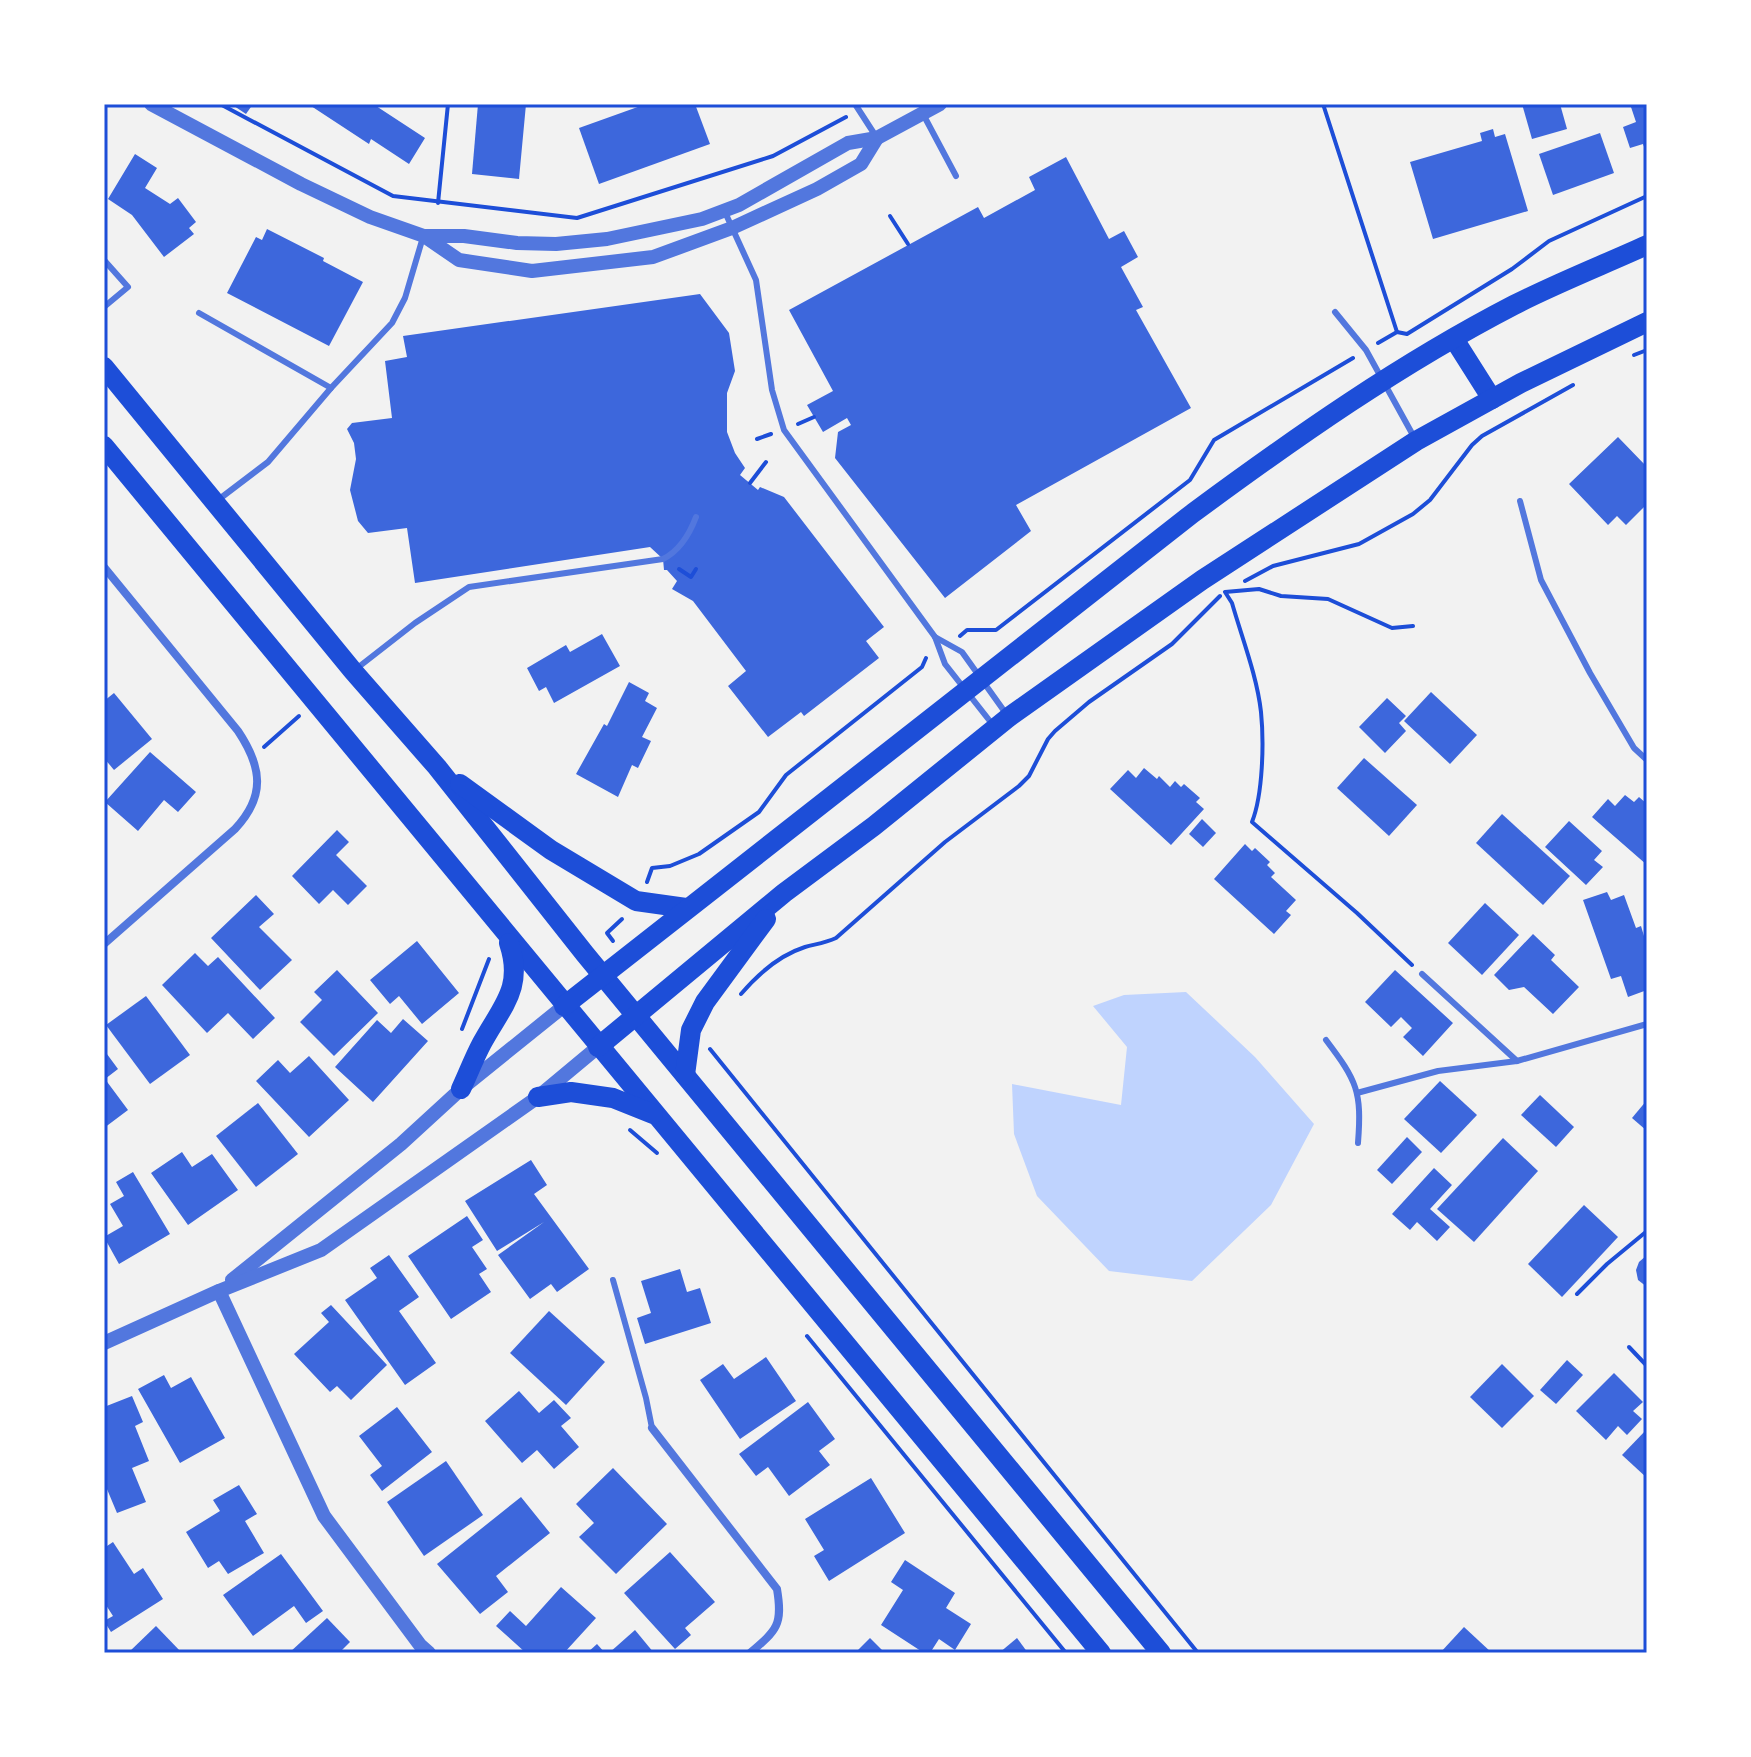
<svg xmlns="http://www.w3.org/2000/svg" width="1751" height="1757" font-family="'Roboto Serif',serif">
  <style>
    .water { fill: #bfd3fe }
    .building { fill: #3d67dc }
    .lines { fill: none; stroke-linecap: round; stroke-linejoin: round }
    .path { stroke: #1d4ed8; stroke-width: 4 }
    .service { stroke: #5277de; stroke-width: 6 }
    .minor { stroke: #5277de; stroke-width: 8 }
    .tertiary { stroke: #5277de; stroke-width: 14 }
    .primary { stroke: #1d4ed8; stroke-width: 20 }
    .neatline { fill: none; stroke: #1d4ed8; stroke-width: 3 }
  </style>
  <rect width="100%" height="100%" fill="#f2f2f2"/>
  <polygon class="water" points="1186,992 1255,1057 1314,1124 1271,1205 1192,1281 1109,1271 1037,1196 1014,1134 1012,1084 1121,1105 1127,1047 1093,1006 1124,995"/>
  <g class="building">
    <polygon points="231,104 253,104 246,114"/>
    <polygon points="308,104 373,104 425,138 409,164 371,139 369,144"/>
    <polygon points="478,104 526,104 519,179 472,174"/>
    <polygon points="646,104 695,104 710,144 599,184 579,128"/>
    <polygon points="1522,104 1560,104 1567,129 1532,139"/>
    <polygon points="1630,104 1647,104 1647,155 1643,144 1630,148 1623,127 1636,122"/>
    <polygon points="1493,129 1495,137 1505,134 1528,211 1433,239 1410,162 1482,141 1480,133"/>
    <polygon points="1600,133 1614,173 1553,195 1539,154"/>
    <polygon points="135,154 157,168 145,188 170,204 178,198 196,222 189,228 194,234 164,257 132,215 108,199"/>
    <polygon points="1066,157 1109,239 1124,231 1138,257 1121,267 1143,307 1136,310 1191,408 1016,505 1031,531 945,598 835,458 838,432 851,425 847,418 823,432 807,405 833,391 789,310 978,207 984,218 1035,190 1029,177"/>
    <polygon points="267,229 324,258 323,261 363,282 329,346 227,293 256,237 262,240"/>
    <polygon points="700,294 729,333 735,371 727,393 727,432 735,453 745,468 740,475 758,490 760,487 784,497 884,627 866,641 879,658 804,716 801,712 768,737 728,686 746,671 693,601 672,589 677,581 667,570 664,570 663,559 650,547 415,583 407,528 368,533 358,521 350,490 356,459 354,443 347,429 352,423 392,418 385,361 407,357 403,336"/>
    <polygon points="1618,437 1647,467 1647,504 1626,525 1617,516 1608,525 1569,484"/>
    <polygon points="602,634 620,666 554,703 546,687 539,691 527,668 566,645 570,652"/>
    <polygon points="629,682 649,693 645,701 657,708 642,737 651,741 638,768 632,765 618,797 576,774 604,724 607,726"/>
    <polygon points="1431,692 1477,735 1450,764 1404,721"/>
    <polygon points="114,693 152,739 114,770 104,758 104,701"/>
    <polygon points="1387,698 1406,716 1399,723 1406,731 1385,753 1359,727"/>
    <polygon points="150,752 196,792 178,812 164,800 138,831 105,802"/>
    <polygon points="1364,758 1417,805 1389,836 1337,788"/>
    <polygon points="1144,768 1157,779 1159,776 1170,787 1175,781 1181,787 1184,784 1200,798 1196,802 1204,809 1171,845 1110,789 1128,770 1136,778"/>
    <polygon points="1625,795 1634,802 1639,797 1647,804 1647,865 1592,817 1608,799 1615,806"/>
    <polygon points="1502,814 1570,876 1543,905 1476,843"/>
    <polygon points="1202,819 1216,833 1203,847 1189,834"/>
    <polygon points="1569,821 1602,851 1594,860 1603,867 1586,885 1545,847"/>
    <polygon points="337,830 349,842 336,855 367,886 348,905 333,890 319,904 292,876"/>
    <polygon points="1245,844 1252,851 1255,848 1270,862 1267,865 1275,873 1271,877 1296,900 1286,911 1291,915 1274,934 1214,879"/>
    <polygon points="1607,892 1611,900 1624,895 1636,928 1641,926 1644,936 1647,935 1647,967 1644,968 1647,990 1628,997 1621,976 1611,979 1583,900"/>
    <polygon points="256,895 274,914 259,927 292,960 260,990 211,938"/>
    <polygon points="1485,903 1519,935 1482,975 1448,943"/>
    <polygon points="1533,934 1555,955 1551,960 1579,987 1553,1014 1524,987 1509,990 1494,975"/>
    <polygon points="417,941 459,993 422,1024 399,996 390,1004 370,980"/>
    <polygon points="195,953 208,966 218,957 275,1018 253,1039 228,1013 207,1033 162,985"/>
    <polygon points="337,970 378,1013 334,1056 300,1022 322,1000 314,992"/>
    <polygon points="1395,970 1453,1023 1423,1056 1403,1037 1412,1028 1401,1017 1391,1027 1365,1002"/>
    <polygon points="146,996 190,1055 150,1084 106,1025"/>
    <polygon points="403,1019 428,1041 373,1102 335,1067 377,1020 391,1033"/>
    <polygon points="104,1050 118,1069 105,1079 128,1110 104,1128"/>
    <polygon points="309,1056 349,1100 309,1137 256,1081 278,1060 290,1073"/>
    <polygon points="1440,1081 1477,1115 1441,1153 1404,1119"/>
    <polygon points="1540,1095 1574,1127 1556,1147 1521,1115"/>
    <polygon points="1647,1100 1647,1131 1632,1118"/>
    <polygon points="258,1103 298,1154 256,1187 216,1136"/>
    <polygon points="1407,1137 1422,1152 1392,1184 1377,1170"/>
    <polygon points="1503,1138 1538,1171 1474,1242 1437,1209"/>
    <polygon points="182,1152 192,1167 212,1154 238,1190 188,1225 151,1173"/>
    <polygon points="531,1160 547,1185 534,1194 589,1269 557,1292 551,1284 530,1299 498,1255 544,1222 497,1251 465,1201"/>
    <polygon points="1434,1168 1452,1185 1430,1209 1450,1227 1437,1241 1417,1222 1410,1230 1392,1214"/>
    <polygon points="133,1172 170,1234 119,1264 104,1237 123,1226 110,1204 124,1196 116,1182"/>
    <polygon points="1584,1205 1618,1237 1562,1297 1528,1264"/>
    <polygon points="467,1216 483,1240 472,1247 487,1269 479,1274 491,1292 451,1319 408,1256"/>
    <polygon points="389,1255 419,1297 399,1311 436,1363 405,1385 345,1300 377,1278 370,1268"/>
    <polygon points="1647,1255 1647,1287 1638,1280 1636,1270 1639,1262"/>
    <polygon points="680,1269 687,1292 700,1288 711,1323 645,1344 637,1318 651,1313 641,1281"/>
    <polygon points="331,1305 387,1365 351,1400 337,1386 330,1392 294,1354 329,1322 321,1313"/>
    <polygon points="549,1311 605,1362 566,1405 510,1353"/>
    <polygon points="766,1357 796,1401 740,1439 700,1380 723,1364 734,1379"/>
    <polygon points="1567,1360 1583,1375 1556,1404 1540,1390"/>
    <polygon points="1502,1364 1534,1396 1502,1428 1470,1397"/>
    <polygon points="1614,1373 1643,1402 1633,1411 1642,1419 1627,1435 1618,1426 1606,1440 1576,1411"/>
    <polygon points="164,1375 171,1388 191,1377 225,1438 180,1463 138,1389"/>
    <polygon points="519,1391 539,1413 554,1400 571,1418 561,1426 579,1447 554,1469 537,1450 522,1463 485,1421"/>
    <polygon points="132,1396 143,1422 135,1426 149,1461 132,1468 146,1502 117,1513 104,1482 104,1407"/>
    <polygon points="808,1402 835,1439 819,1451 830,1465 789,1496 768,1467 756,1476 739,1454"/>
    <polygon points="397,1407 432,1452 382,1491 370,1475 382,1466 359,1436"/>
    <polygon points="1647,1429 1647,1478 1622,1455"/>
    <polygon points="446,1461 483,1515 424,1556 387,1502"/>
    <polygon points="613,1468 667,1524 616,1574 579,1537 594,1523 576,1504"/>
    <polygon points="871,1478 905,1533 829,1581 814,1556 824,1550 805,1519"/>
    <polygon points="239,1485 257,1514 245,1521 264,1553 228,1574 219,1561 208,1568 186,1532 220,1511 213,1500"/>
    <polygon points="521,1497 550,1533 496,1576 508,1592 480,1614 437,1564"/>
    <polygon points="113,1542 134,1574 143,1568 163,1599 111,1632 104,1621 113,1616 104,1602 104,1548"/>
    <polygon points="670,1552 715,1602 685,1628 691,1635 675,1649 624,1593"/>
    <polygon points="281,1554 323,1611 306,1623 294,1606 253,1636 223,1595"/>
    <polygon points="905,1560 955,1593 946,1608 971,1624 955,1650 939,1639 930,1653 924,1653 881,1625 903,1590 891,1582"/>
    <polygon points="561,1587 596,1618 564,1653 526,1653 496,1626 510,1611 526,1626"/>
    <polygon points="327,1618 350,1642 339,1653 289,1653"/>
    <polygon points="156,1626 182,1653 128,1653"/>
    <polygon points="1464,1627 1492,1653 1440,1653"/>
    <polygon points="635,1630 654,1653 609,1653"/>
    <polygon points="870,1638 885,1653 855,1653"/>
    <polygon points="1017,1638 1028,1653 999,1653"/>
    <polygon points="597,1644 605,1653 587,1653"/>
  </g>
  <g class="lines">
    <g class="path">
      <polyline points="220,104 393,196 577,218 773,156 846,117"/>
      <polyline points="1323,104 1397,332"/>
      <polyline points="438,203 448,104"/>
      <polyline points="890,216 908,244"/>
      <polyline points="1378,343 1397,332 1407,334 1512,269 1549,241 1647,196"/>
      <polyline points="1634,355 1647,350"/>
      <polyline points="798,424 814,417"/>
      <polyline points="757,439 771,434"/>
      <polyline points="750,483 766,462"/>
      <polyline points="679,569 691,577 696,569"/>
      <polyline points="1245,581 1273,566 1359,544 1413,514 1430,500 1472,445 1482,436 1573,385"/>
      <polyline points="960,636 967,630 996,630 1190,480 1214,440 1353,358"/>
      <polyline points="264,747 299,716"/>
      <polyline points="647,882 652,868 670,866 699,854 759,812 786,775 922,667 926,658"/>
      <polyline points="613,941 607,933 622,919"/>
      <path d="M 1412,965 L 1357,913 L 1252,822 C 1263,794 1264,742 1261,712 C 1257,676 1242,638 1232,603 L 1225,592 L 1259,589 L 1281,596 L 1328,599 L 1392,628 L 1413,626"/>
      <path d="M 741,994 C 758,974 780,955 805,947 C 816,944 825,943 836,938 L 945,842 L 1019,786 L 1029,776 L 1048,739 L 1055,731 L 1089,702 L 1172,644 L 1220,596"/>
      <polyline points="462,1029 489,959"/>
      <polyline points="710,1049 1198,1653"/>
      <polyline points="630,1130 657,1153"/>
      <polyline points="1577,1294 1607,1264 1647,1231"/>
      <polyline points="807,1336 1066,1653"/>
      <polyline points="1629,1347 1647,1366"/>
    </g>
    <g class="service">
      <polyline points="855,104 877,138"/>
      <polyline points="104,106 105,104"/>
      <polyline points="923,114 956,176"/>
      <polyline points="724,210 756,280 772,390 784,430 935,637 945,664 993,725"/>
      <polyline points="104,260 128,287 104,307"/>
      <polyline points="1335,312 1366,350 1414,437"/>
      <polyline points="199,313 331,388"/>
      <polyline points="218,500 268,462 331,388 392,323 405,298 423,237"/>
      <polyline points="1520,501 1541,580 1590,673 1634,748 1647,760"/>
      <polyline points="935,637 962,652 1007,715"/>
      <path d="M 356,669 L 415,623 L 469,587 L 663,559 C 679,551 690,533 696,517"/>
      <polyline points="1422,974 1517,1061"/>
      <path d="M 1326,1040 C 1357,1081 1362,1091 1358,1143"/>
      <polyline points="1357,1093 1438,1071 1517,1061 1647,1024"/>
      <polyline points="613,1280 646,1398 652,1428"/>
    </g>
    <g class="minor">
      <path d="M 104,567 L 238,731 C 262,767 266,796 235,829 L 104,944"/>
      <path d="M 652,1428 L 777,1589 C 783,1625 777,1630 750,1653"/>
    </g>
    <g class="tertiary">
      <polyline points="151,104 301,184 370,217 424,236 459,260 532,271 653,257 732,228 817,189 861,164 877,138"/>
      <polyline points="424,236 464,236 517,243 556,244 607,239 702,219 739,205 848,143 877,138 940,104"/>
      <polyline points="232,1280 401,1144 461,1089 564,1006"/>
      <polyline points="219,1291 324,1516 420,1645 429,1653"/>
      <polyline points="104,1343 219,1291 321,1250 538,1097 598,1047"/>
    </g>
    <g class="primary">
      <polyline points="1454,339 1492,399"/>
      <polyline points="104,367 353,671 437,767 585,954 1161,1653"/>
      <polyline points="104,446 1101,1653"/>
      <polyline points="460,784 551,850 636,901 686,908"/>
      <path d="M 564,1006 L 1193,513 C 1296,437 1400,364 1514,305 C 1557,283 1603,265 1647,245"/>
      <polyline points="598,1047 784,893 874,826 1009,717 1202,580 1416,441 1521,383 1647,322"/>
      <polyline points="685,1075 691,1030 705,1002 766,919"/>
      <path d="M 461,1089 C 468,1074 474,1058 482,1043 C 502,1006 524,988 509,943"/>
      <polyline points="538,1097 571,1092 613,1098 653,1114"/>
    </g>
  </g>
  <rect width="1751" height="1757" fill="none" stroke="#ffffff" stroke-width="212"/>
  <rect x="106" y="106" width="1539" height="1545" class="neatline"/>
</svg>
